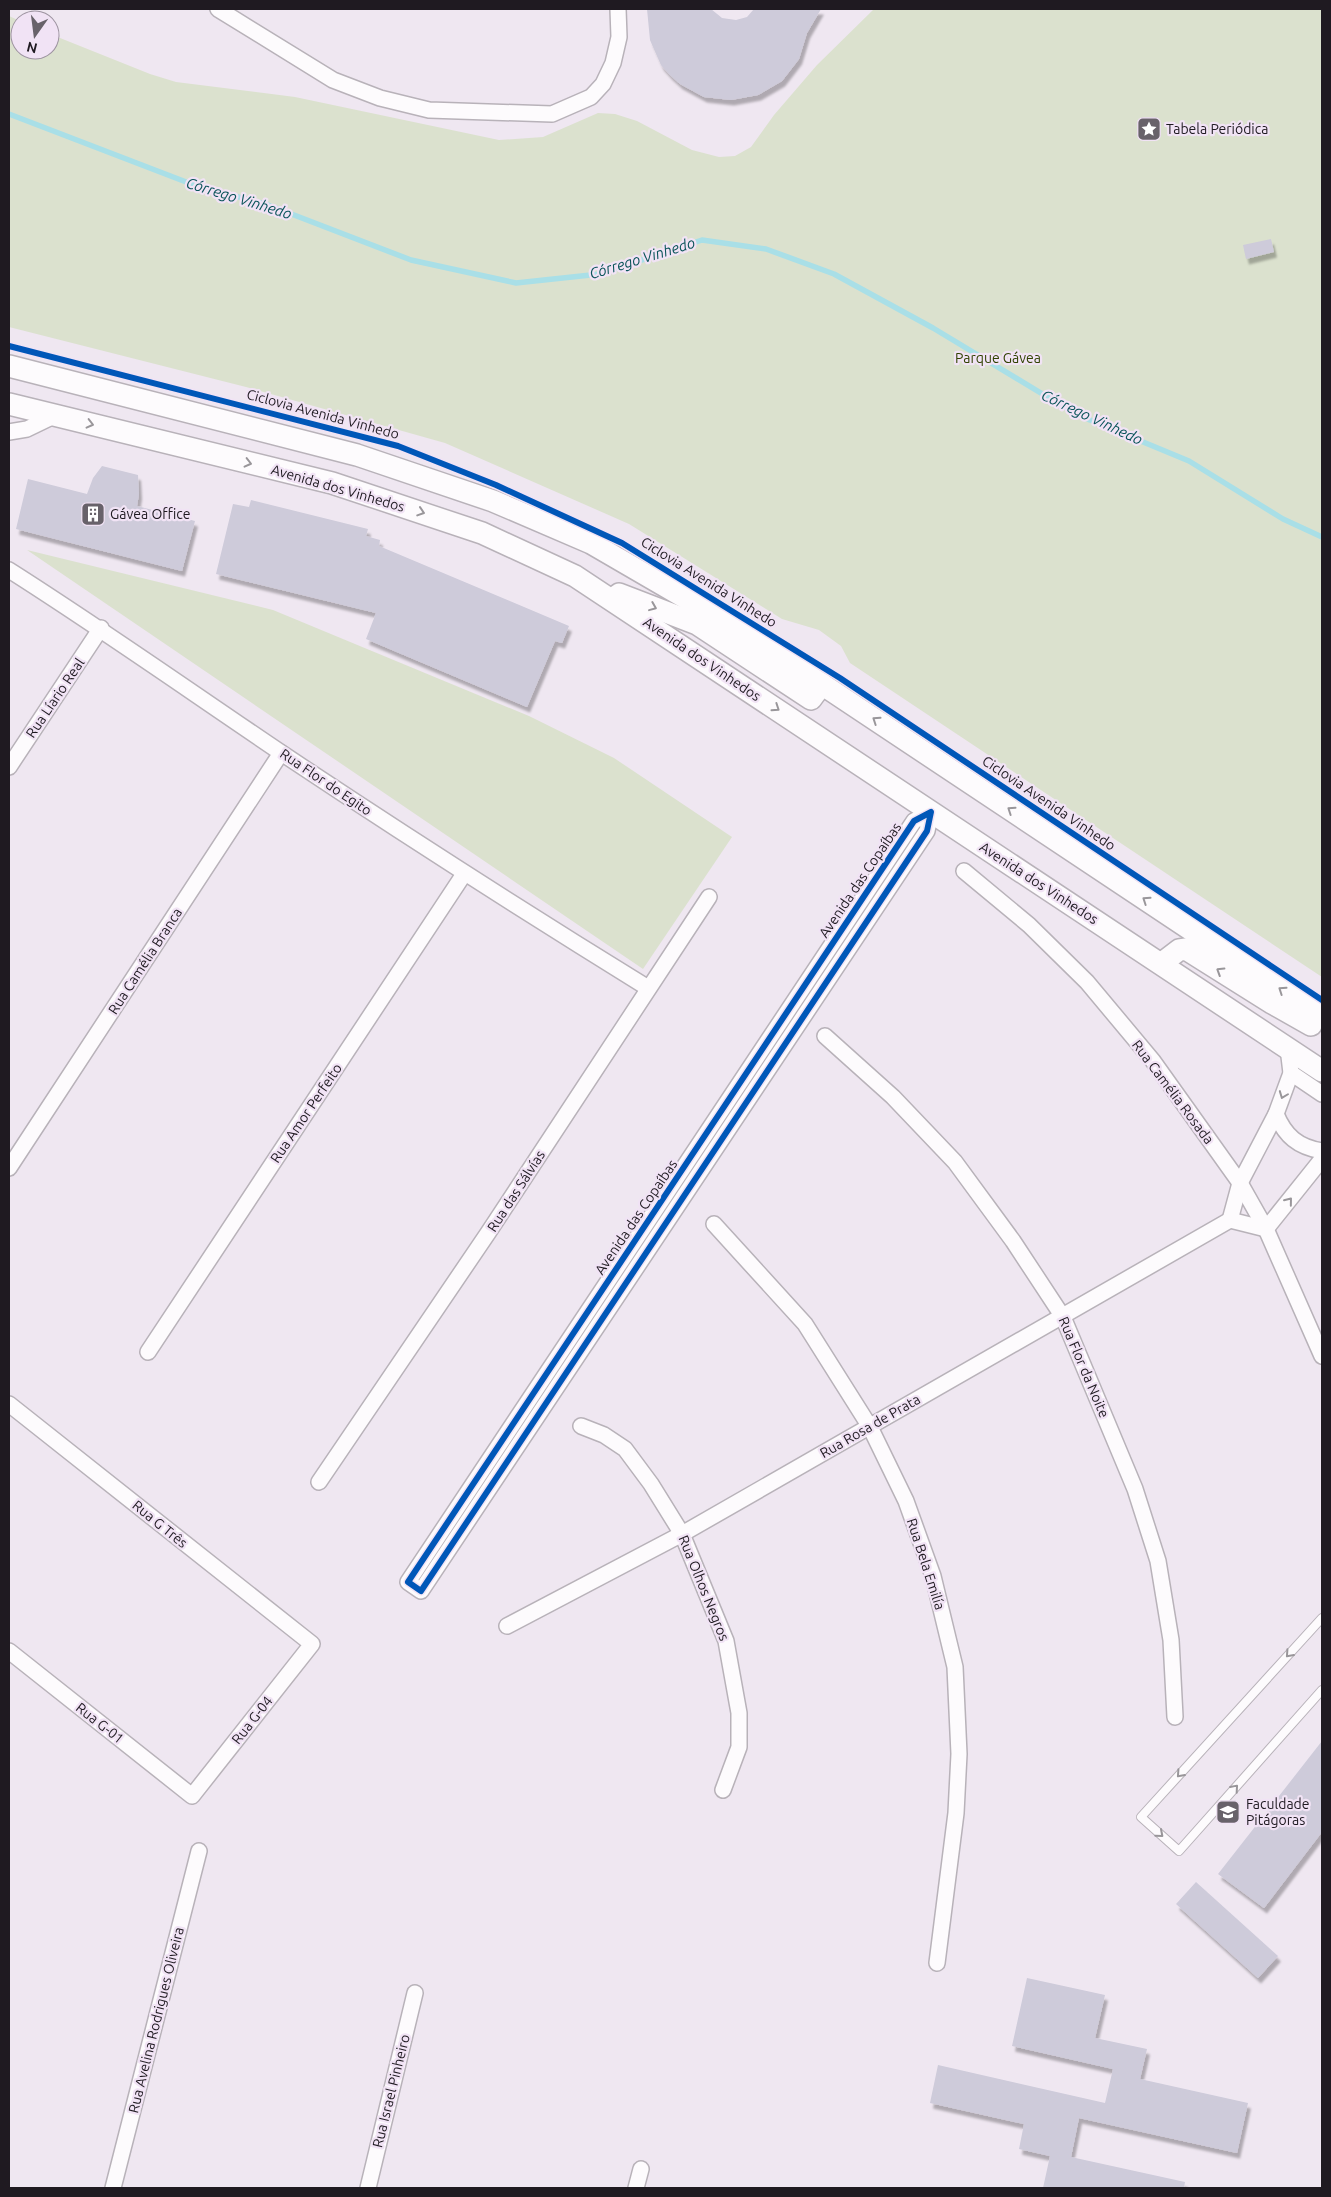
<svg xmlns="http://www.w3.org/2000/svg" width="1331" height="2197" font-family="Ubuntu,sans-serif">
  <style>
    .green { fill: #dbe1ce }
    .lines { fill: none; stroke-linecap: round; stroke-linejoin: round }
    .stream { stroke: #a9dfe7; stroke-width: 5.5 }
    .building { fill: #cecbda; filter: url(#shadow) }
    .service-casing { stroke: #b8b2b9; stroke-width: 10 }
    .minor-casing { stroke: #b8b2b9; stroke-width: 18 }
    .secondary-casing { stroke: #b8b2b9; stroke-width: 24 }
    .service { stroke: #fdfbfd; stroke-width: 8 }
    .minor { stroke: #fdfbfd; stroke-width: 15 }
    .secondary { stroke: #fdfbfd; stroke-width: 21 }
    .cycleway-casing { stroke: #f1e3f5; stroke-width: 9 }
    .cycleway { stroke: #0057b8; stroke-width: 6 }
    .oneway { stroke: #99969a }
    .labels { text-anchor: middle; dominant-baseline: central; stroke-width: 4.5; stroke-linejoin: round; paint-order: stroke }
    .poi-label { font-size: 14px; fill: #1f1a21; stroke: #f1e3f5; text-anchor: start }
    .park-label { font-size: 14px; fill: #304200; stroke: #f1e3f5 }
    .street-label { font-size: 14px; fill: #1f1a21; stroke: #f1e3f5 }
    .water-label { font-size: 15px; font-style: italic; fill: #095459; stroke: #f1e3f5 }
  </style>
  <defs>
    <filter id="shadow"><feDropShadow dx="3" dy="5.5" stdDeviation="1" flood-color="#0004"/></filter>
  </defs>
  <rect width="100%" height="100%" fill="#efe7f1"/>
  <g class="green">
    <polygon points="874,9 1322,9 1322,977 850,663 841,646 819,630 782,619 629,524 445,443 246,387 9,327 9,16 20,21 20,50 50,50 50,34 150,74 176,82 295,97 499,140 543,137 598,113 615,114 637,121 692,150 719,157 735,156 751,147 774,115 817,65"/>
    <polygon points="27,550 273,610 529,716 614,758 732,837 643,969"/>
  </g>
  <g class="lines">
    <polyline class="stream" points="9,114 194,185 268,205 411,260 516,283 600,274 702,240 766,249 834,274 933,328 1059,404 1090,420 1189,461 1283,519 1322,537"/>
  </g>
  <g class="building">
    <polygon points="647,9 711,9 722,18 736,20 747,17 754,9 821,9 807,33 799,59 782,81 758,95 731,100 704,97 680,84 670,75 661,65 650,40"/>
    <polygon points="1271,239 1274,252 1246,259 1243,245"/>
    <polygon points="102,466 138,475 139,494 137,506 195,521 182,571 16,529 28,479 87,494 93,478"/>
    <polygon points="251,500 368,529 366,536 380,540 379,546 569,626 562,643 555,641 527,707 366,639 376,613 216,574 233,504 249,507"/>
    <polygon points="1322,1741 1322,1832 1264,1908 1218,1874"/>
    <polygon points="1196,1882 1278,1956 1258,1978 1176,1904"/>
    <polygon points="1027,1978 1105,1995 1095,2038 1147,2049 1140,2079 1248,2103 1237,2153 1079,2118 1071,2157 1185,2182 1184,2188 1043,2188 1050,2156 1019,2149 1024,2124 930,2103 938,2065 1105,2103 1113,2069 1012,2046"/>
  </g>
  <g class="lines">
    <g class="service-casing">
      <polyline id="service" points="1322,1618 1141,1817 1179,1851 1322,1690"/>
    </g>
    <g class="minor-casing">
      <g id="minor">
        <polyline points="218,9 333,80 380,98 429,110 552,114 591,97 603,84 613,63 619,37 618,9"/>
        <polyline points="9,432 27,429 56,415"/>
        <path d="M 9,570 C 102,629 191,692 283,754 C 403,834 525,912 648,988"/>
        <polyline points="9,767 101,628"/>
        <polygon points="931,812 927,831 421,1591 408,1582 914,821"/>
        <polyline points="964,871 1029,925 1087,982 1153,1061 1240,1183 1266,1229 1322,1356"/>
        <polyline points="825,1036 893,1097 955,1162 1013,1241 1063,1317 1135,1489 1158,1561 1171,1640 1175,1717"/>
        <polyline points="1291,1073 1322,1094"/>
        <path d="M 1276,1114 C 1285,1136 1298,1147 1322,1151"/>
        <polyline points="9,1168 281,753"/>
        <polyline points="1230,1220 1240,1183 1276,1114 1291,1073 1288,1048"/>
        <polyline points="714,1224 805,1324 870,1427 906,1501 933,1576 955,1667 959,1754 956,1813 937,1963"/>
        <polyline points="148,1352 464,874"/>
        <polyline points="9,1404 312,1644 192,1796 9,1651"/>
        <polyline points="581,1426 604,1435 625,1449 651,1484 682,1534 726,1641 739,1713 739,1747 723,1790"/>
        <polyline points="319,1482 488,1233 709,897"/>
        <polyline points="507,1626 682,1534 1230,1220 1266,1229 1322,1159"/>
        <polyline points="113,2188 199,1851"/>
        <polyline points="368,2188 415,1993"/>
        <polyline points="636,2188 641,2169"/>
      </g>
    </g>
    <g class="secondary-casing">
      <g id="secondary">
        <polyline points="9,366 357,455 493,501 591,543 739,629 1322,1017"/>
        <polyline points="9,404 332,483 482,533 575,576 1322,1071"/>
        <polyline points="619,594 697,624 811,699 822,684"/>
        <polyline points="1162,963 1179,950 1186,949 1272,1003 1311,1025"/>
      </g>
    </g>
    <use href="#service" class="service"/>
    <use href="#minor" class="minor"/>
    <use href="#secondary" class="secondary"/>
    <g class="cycleway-casing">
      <g id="cycleway">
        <polyline points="9,346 398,446 496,485 622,543 840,678 1322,1000"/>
        <polygon points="931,812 927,831 421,1591 408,1582 914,821"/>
      </g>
    </g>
    <use href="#cycleway" class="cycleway"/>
  </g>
  <defs><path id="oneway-chevron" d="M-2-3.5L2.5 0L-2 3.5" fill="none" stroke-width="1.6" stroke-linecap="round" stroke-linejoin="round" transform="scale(1.25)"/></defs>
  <g class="oneway">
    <use href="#oneway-chevron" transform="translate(90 424) rotate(14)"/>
    <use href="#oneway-chevron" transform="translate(248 463) rotate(14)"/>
    <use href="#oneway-chevron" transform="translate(421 512) rotate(18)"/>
    <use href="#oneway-chevron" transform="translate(653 607) rotate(22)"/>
    <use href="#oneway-chevron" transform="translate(776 708) rotate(34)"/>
    <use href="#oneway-chevron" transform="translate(876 720) rotate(-146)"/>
    <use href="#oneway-chevron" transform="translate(1011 810) rotate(-146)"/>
    <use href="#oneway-chevron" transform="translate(1146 900) rotate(-146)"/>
    <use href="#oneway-chevron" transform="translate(1220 971) rotate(-148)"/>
    <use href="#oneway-chevron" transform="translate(1282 990) rotate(-146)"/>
    <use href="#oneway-chevron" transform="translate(1283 1095) rotate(111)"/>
    <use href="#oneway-chevron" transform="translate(1289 1201) rotate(-51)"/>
    <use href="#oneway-chevron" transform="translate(1289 1654) rotate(132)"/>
    <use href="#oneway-chevron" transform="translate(1180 1774) rotate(132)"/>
    <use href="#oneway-chevron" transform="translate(1235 1788) rotate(-49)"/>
    <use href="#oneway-chevron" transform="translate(1160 1834) rotate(41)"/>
  </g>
  <defs>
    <g id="sight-square" transform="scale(1.25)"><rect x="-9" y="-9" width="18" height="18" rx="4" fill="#68626a" stroke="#f1e3f5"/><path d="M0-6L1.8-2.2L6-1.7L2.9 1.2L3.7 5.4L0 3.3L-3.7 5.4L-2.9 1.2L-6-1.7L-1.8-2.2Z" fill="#fff"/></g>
    <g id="building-square" transform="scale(1.25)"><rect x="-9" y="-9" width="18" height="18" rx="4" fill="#68626a" stroke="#f1e3f5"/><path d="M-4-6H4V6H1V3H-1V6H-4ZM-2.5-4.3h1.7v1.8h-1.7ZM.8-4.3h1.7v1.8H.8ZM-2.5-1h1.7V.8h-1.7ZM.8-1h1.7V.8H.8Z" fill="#fff"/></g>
    <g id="university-square" transform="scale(1.25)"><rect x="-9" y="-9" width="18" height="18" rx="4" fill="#68626a" stroke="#f1e3f5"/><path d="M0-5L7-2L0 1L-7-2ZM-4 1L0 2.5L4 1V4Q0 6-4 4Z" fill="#fff"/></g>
  </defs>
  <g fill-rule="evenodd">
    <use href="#sight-square" x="1149" y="129"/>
    <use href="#building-square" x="93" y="514"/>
    <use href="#university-square" x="1228" y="1812"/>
  </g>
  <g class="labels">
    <g class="poi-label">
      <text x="1166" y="129">Tabela Periódica</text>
      <text x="110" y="514">Gávea Office</text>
      <text x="1246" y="1804">Faculdade<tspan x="1246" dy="16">Pitágoras</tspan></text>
    </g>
    <g class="park-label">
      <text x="998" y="358">Parque Gávea</text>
    </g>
    <g class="street-label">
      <text transform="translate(323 414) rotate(15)">Ciclovia Avenida Vinhedo</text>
      <text transform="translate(338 488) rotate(16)">Avenida dos Vinhedos</text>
      <text transform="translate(709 582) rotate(32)">Ciclovia Avenida Vinhedo</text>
      <text transform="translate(702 659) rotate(34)">Avenida dos Vinhedos</text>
      <text transform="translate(55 698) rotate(-56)">Rua Líario Real</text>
      <text transform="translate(326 782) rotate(34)">Rua Flor do Egito</text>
      <text transform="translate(1049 803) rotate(34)">Ciclovia Avenida Vinhedo</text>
      <text transform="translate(860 880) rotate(-56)">Avenida das Copaíbas</text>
      <text transform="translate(1039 883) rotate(33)">Avenida dos Vinhedos</text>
      <text transform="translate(145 961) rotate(-57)">Rua Camélia Branca</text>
      <text transform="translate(1173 1092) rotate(53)">Rua Camélia Rosada</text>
      <text transform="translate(306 1113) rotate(-56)">Rua Amor Perfeito</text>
      <text transform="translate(516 1191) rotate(-57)">Rua das Sálvías</text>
      <text transform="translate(636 1217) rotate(-56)">Avenida das Copaíbas</text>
      <text transform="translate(1084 1367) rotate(67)">Rua Flor da Noite</text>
      <text transform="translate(870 1426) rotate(-30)">Rua Rosa de Prata</text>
      <text transform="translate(160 1524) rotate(39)">Rua G Três</text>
      <text transform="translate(926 1564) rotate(72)">Rua Bela Emilía</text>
      <text transform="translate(704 1588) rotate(68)">Rua Olhos Negros</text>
      <text transform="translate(252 1720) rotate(-52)">Rua G-04</text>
      <text transform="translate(100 1723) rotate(38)">Rua G-01</text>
      <text transform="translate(156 2020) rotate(-76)">Rua Avelina Rodrigues Oliveira</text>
      <text transform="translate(391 2091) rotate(-76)">Rua Israel Pinheiro</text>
    </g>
    <g class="water-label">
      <text transform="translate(239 198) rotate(17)">Córrego Vinhedo</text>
      <text transform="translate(642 258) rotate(-17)">Córrego Vinhedo</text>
      <text transform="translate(1092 417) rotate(25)">Córrego Vinhedo</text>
    </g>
  </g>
  <rect width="1331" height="2197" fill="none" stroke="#1f1a21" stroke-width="20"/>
  <g transform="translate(35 35) rotate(194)"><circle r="24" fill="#f1e3f5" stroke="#9d93a0"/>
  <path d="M0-4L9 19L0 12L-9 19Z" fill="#68626a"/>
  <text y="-8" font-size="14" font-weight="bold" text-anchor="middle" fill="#1f1a21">N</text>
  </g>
</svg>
